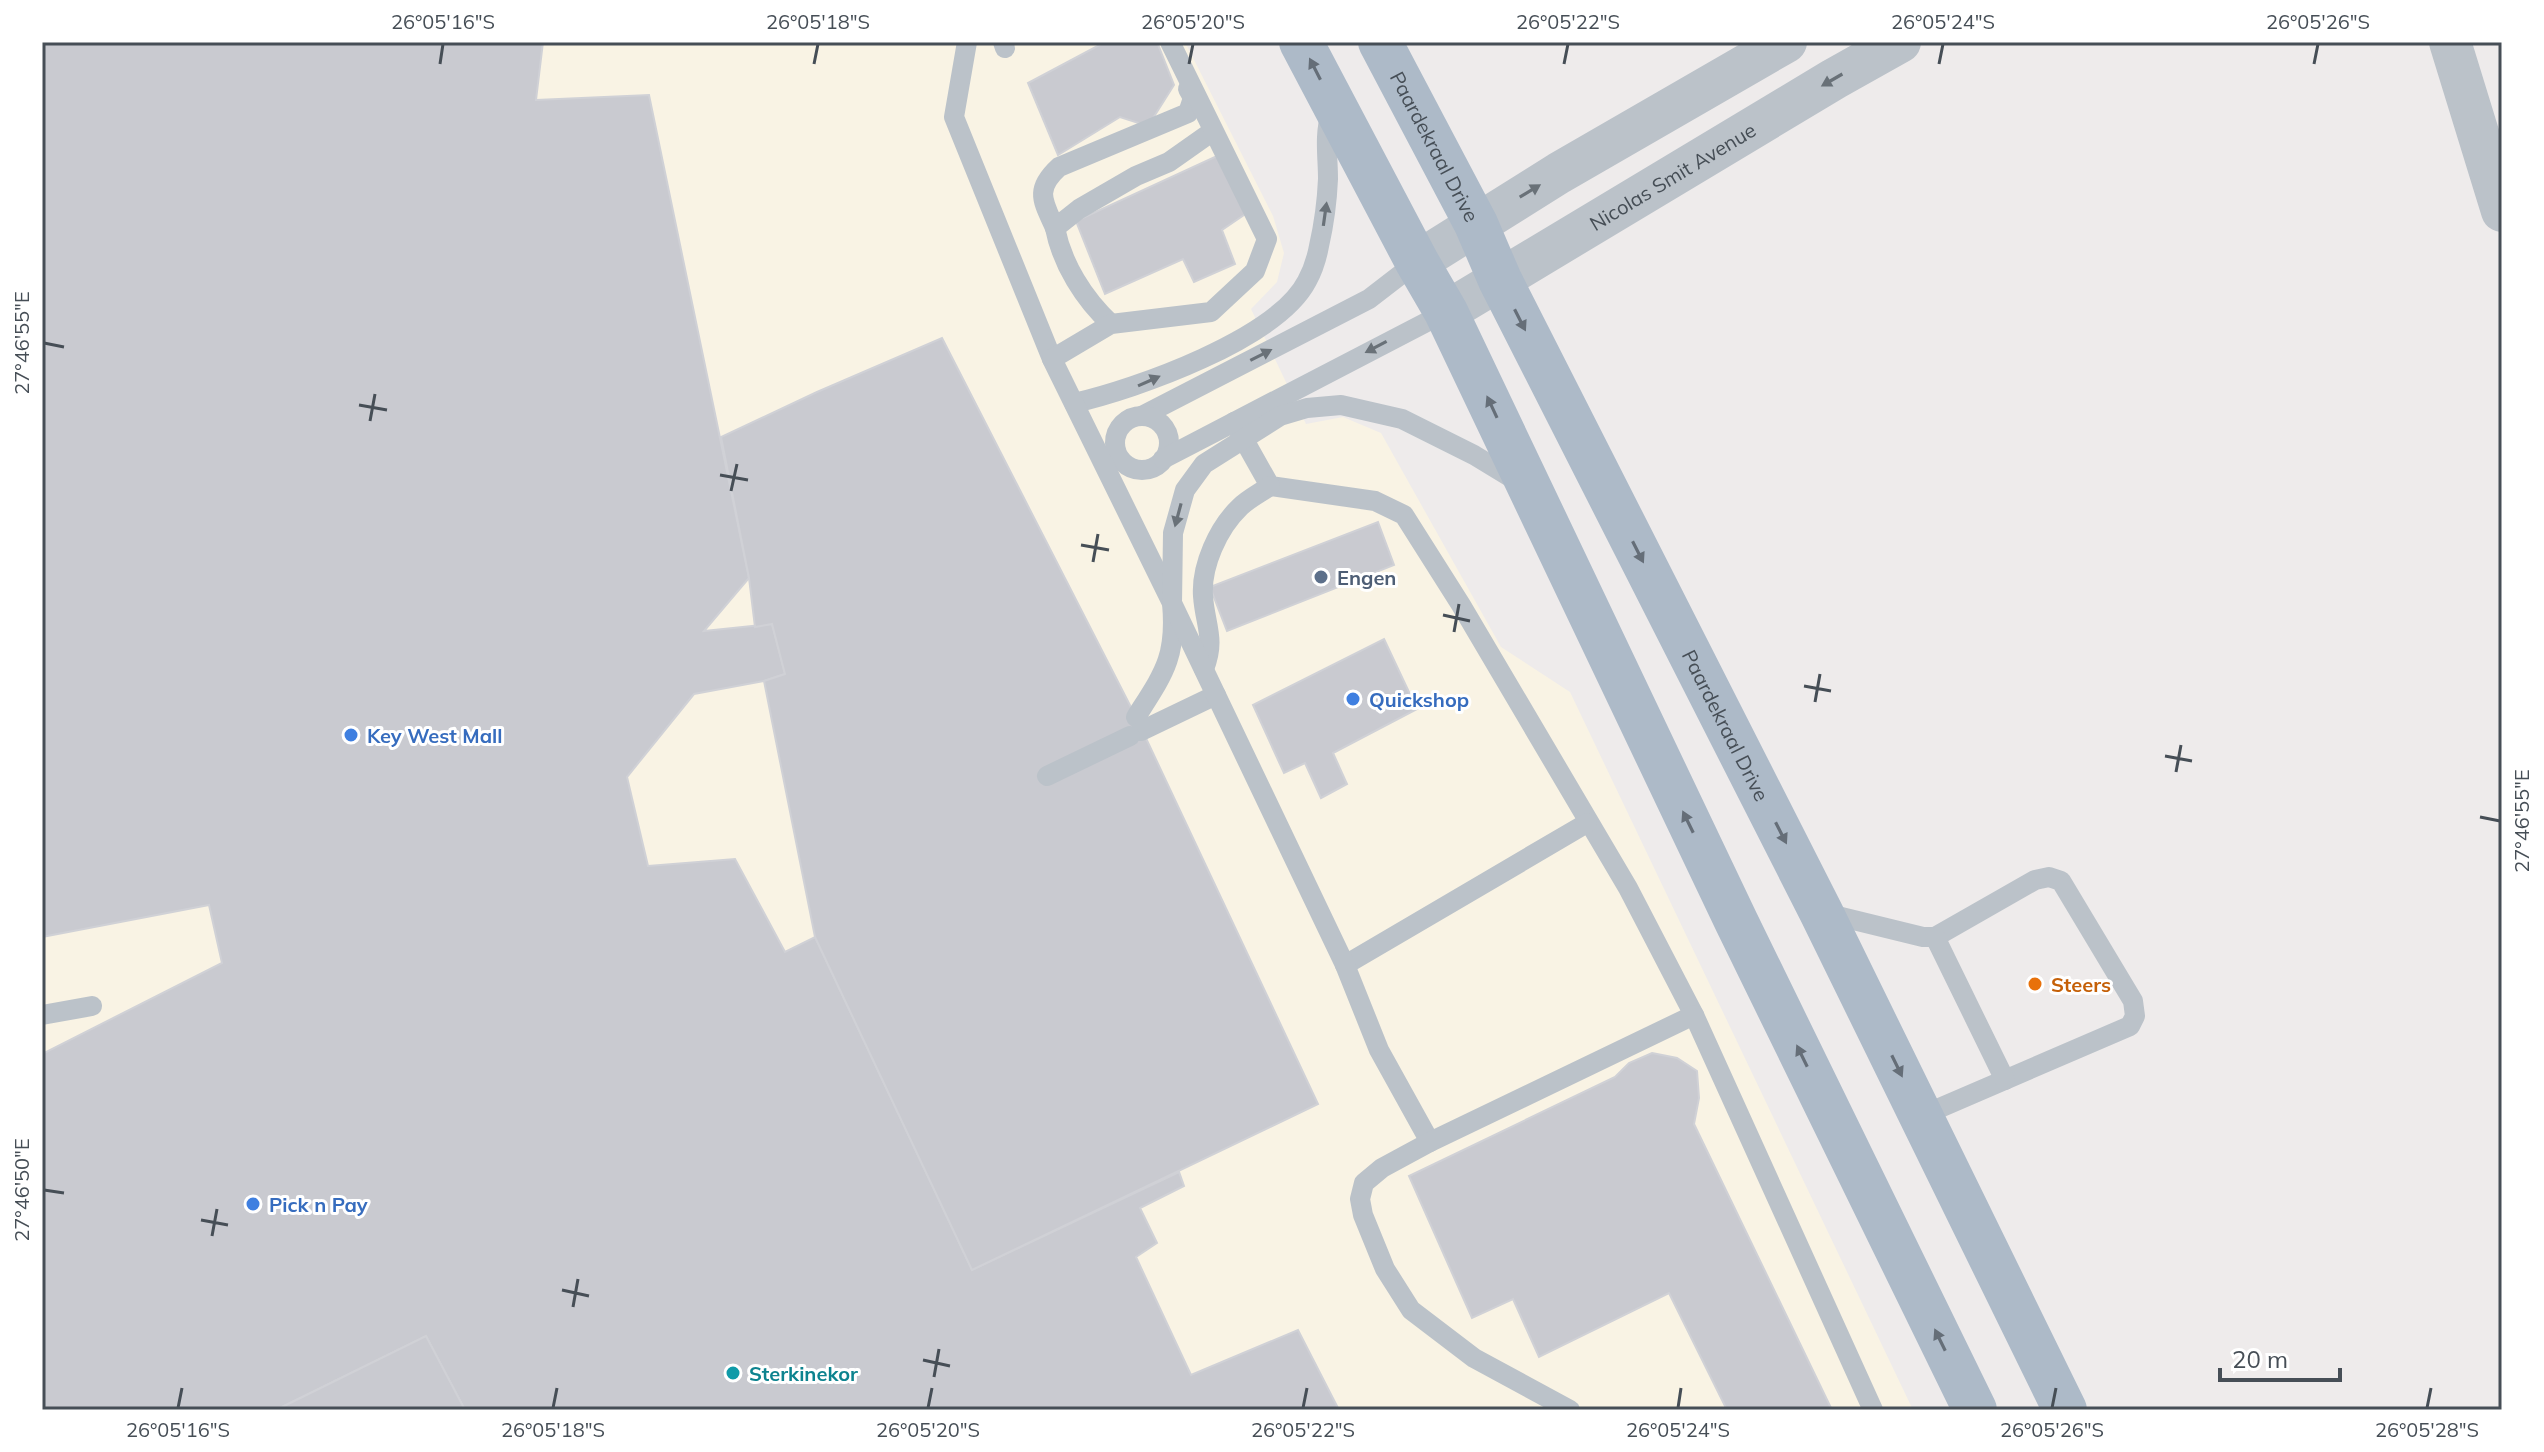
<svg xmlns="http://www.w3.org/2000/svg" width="2544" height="1452" font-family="Mulish,sans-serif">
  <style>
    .commercial { fill: #f9f3e4 }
    .building { fill: #c9cad0; stroke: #d0d1d6; stroke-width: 2 }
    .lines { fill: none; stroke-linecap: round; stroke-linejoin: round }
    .service { stroke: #bbc2c9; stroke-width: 20 }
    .minor { stroke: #bbc2c9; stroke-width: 42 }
    .primary { stroke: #adbac8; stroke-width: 44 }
    .oneway { fill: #656e78 }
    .oneway2 { fill: #697178 }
    .ticks { fill: none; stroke: #464e56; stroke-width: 3 }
    .service-dot { fill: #5c6f8a; stroke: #fff; stroke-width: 3 }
    .shop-dot { fill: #3f7fe0; stroke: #fff; stroke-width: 3 }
    .food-dot { fill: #e8710a; stroke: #fff; stroke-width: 3 }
    .culture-dot { fill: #0f9aa8; stroke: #fff; stroke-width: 3 }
    .labels { text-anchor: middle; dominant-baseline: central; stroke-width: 6; stroke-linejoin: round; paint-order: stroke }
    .street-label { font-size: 20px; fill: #464e56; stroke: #fff }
    .service-label { font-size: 20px; font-weight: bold; fill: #4e5e75; stroke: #fff; text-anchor: start }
    .shop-label { font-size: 20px; font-weight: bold; fill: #366cbe; stroke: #fff; text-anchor: start }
    .food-label { font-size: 20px; font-weight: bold; fill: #c56008; stroke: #fff; text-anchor: start }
    .culture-label { font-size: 20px; font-weight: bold; fill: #0d838f; stroke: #fff; text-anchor: start }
    .neatline { fill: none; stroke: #464e56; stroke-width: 3 }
    .ticks-label { font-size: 20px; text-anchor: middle; fill: #464e56 }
  </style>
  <rect width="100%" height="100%" fill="#eeebeb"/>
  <polygon class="commercial" points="42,42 1185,42 1273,216 1284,253 1277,282 1251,309 1306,424 1343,417 1381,433 1501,647 1570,692 1913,1410 42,1410"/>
  <g class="building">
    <polygon points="42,42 543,42 536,100 649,95 749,578 704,631 772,624 785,674 764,681 694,694 627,777 648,866 735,859 785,952 815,937 972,1270 1179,1172 1184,1186 1140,1208 1157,1243 1136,1257 1191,1375 1298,1330 1339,1410 465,1410 426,1336 276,1410 42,1410 42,1054 222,963 209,905 42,937"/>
    <polygon points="1105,42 1157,42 1174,85 1148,126 1120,117 1058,155 1028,83"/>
    <polygon points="1219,155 1247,213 1222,230 1235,264 1194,282 1183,259 1105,294 1076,221"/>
    <polygon points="942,338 1136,717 1318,1104 972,1270 815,937 764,681 785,674 772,624 755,627 749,578 721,437 817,392"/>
    <polygon points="1378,522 1394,565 1227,631 1210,587"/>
    <polygon points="1384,639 1417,709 1333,753 1347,784 1321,798 1305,763 1284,773 1253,705"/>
    <polygon points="1652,1053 1677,1058 1697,1071 1699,1098 1694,1124 1832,1410 1727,1410 1669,1293 1539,1357 1513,1299 1472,1318 1409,1176 1615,1077 1629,1063"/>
    <polygon points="426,1336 465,1410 276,1410"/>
  </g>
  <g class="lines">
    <g class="service">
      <polyline points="967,42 954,117 1052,359"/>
      <polyline points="1003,42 1005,48"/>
      <path d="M 1055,228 C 1043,201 1034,190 1059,167 L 1188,113 L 1193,98 L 1188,89"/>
      <path d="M 1111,324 C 1084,299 1062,264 1055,228 L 1079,209 L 1136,176 L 1169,162 L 1213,131"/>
      <path d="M 1074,403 C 1136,389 1277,339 1307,281 C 1313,270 1317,257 1319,246 C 1324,224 1327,202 1328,179 C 1328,156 1324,136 1331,113"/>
      <polyline points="1142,416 1369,299 1417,262"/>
      <circle cx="1142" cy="443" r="27"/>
      <polyline points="1234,422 1270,486 1375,501 1404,515 1461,605 1628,888 1694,1015"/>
      <polyline points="1163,459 1446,312"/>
      <path d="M 1204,669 C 1216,639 1205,625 1203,596 C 1201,566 1218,528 1240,507 C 1248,499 1260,493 1270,486"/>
      <path d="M 1136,717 C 1164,673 1177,657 1172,603 L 1052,359 L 1111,324 L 1211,312 L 1255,271 L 1267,239 L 1170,42"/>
      <polyline points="1141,731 1216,695"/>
      <polyline points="1047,776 1130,736"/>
      <polyline points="1825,913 1923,937 1935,937 2035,880 2049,877 2061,881 2133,1001 2135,1016 2130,1026 1921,1116"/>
      <polyline points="1935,937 2005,1080"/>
      <polyline points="1345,965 1587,823"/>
      <polyline points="42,1015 92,1006"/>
      <polyline points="1430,1142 1379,1050 1345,965 1172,603 1173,533 1185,490 1204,464 1280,416 1307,408 1341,405 1402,419 1474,455 1520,483"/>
      <polyline points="1570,1410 1474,1358 1411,1310 1385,1269 1363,1215 1360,1199 1364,1183 1382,1168 1430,1142 1694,1015 1873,1410"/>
    </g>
    <g class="minor">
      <polyline points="2450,42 2502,211"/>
      <polyline points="1417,262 1559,173 1786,42"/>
      <path id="s1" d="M 1446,312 L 1834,79 L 1900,42"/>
    </g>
    <g class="primary">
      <polyline points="1301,42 1417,262 1446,312 1736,921 1975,1410"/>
      <path id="s2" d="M 1380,42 L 1476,224 L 1500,280 L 1821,912 L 2065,1410"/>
    </g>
  </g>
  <defs><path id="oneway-solid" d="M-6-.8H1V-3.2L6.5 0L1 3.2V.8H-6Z" transform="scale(2)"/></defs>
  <g class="oneway">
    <use href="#oneway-solid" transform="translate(1315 69) rotate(-117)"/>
    <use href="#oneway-solid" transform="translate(1520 320) rotate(63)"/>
    <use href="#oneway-solid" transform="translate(1492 407) rotate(-115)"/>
    <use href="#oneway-solid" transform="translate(1638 552) rotate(63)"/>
    <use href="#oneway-solid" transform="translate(1688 822) rotate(-116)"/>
    <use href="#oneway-solid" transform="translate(1781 833) rotate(63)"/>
    <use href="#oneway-solid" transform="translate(1802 1056) rotate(-116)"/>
    <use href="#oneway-solid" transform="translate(1897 1066) rotate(64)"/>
    <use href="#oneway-solid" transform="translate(1940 1340) rotate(-116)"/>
  </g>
  <g class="oneway2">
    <use href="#oneway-solid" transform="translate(1832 80) rotate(150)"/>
    <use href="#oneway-solid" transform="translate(1530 191) rotate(-31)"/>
    <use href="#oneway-solid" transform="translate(1325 214) rotate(-82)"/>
    <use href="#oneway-solid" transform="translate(1376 347) rotate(152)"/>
    <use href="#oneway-solid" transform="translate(1261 355) rotate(-27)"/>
    <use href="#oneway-solid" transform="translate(1149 381) rotate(-24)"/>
    <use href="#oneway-solid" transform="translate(1178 515) rotate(105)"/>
  </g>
  <path class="ticks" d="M 440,64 L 443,44M 814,64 L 818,44M 1189,64 L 1193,44M 1564,64 L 1568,44M 1939,64 L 1943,44M 2314,64 L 2318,44M 44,343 L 64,347M 359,405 L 387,410M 370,421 L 375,394M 720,475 L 748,480M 731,491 L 737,464M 1081,545 L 1109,550M 1093,562 L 1098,534M 1443,615 L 1470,621M 1454,632 L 1459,604M 1804,686 L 1831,691M 1815,702 L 1820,674M 2165,756 L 2192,761M 2176,772 L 2181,745M 2480,817 L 2500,821M 44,1190 L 64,1193M 201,1220 L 228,1225M 212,1236 L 217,1209M 562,1290 L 589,1296M 573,1307 L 578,1279M 923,1360 L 950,1366M 934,1377 L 939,1349M 178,1408 L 182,1388M 553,1408 L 557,1388M 928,1408 L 932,1388M 1303,1408 L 1307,1388M 1678,1408 L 1681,1388M 2052,1408 L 2056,1388M 2427,1408 L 2431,1388"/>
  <circle class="service-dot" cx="1321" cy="577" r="8"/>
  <g class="shop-dot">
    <circle cx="1353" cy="699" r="8"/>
    <circle cx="351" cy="735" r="8"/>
    <circle cx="253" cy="1204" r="8"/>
  </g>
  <circle class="food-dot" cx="2035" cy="984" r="8"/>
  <circle class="culture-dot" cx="733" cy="1373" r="8"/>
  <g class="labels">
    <g class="street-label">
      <text stroke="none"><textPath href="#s2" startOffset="118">Paardekraal Drive</textPath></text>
      <text stroke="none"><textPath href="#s1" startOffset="264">Nicolas Smit Avenue</textPath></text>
      <text stroke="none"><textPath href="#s2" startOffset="766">Paardekraal Drive</textPath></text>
    </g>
    <g class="service-label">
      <text x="1337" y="577">Engen</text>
    </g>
    <g class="shop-label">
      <text x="1369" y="699">Quickshop</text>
      <text x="367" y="735">Key West Mall</text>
      <text x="269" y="1204">Pick n Pay</text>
    </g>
    <g class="food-label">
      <text x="2051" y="984">Steers</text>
    </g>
    <g class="culture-label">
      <text x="749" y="1373">Sterkinekor</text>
    </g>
  </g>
  <rect width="2544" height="1452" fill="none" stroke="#ffffff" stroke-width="88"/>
  <path d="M2220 1368v12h120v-12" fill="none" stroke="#464e56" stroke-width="4"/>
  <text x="2232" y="1368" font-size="24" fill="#464e56" stroke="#ffffff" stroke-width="6" paint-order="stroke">20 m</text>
  <rect x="44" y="44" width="2456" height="1364" class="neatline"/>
  <g class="ticks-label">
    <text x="443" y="29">26°05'16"S</text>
    <text x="818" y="29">26°05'18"S</text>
    <text x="1193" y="29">26°05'20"S</text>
    <text x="1568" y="29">26°05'22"S</text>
    <text x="1943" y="29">26°05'24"S</text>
    <text x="2318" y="29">26°05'26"S</text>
    <text transform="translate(22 343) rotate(-90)" y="7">27°46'55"E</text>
    <text transform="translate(2522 821) rotate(-90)" y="7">27°46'55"E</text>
    <text transform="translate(22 1190) rotate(-90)" y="7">27°46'50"E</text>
    <text x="178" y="1437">26°05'16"S</text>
    <text x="553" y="1437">26°05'18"S</text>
    <text x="928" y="1437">26°05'20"S</text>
    <text x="1303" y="1437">26°05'22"S</text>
    <text x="1678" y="1437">26°05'24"S</text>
    <text x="2052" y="1437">26°05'26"S</text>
    <text x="2427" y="1437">26°05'28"S</text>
  </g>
</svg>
